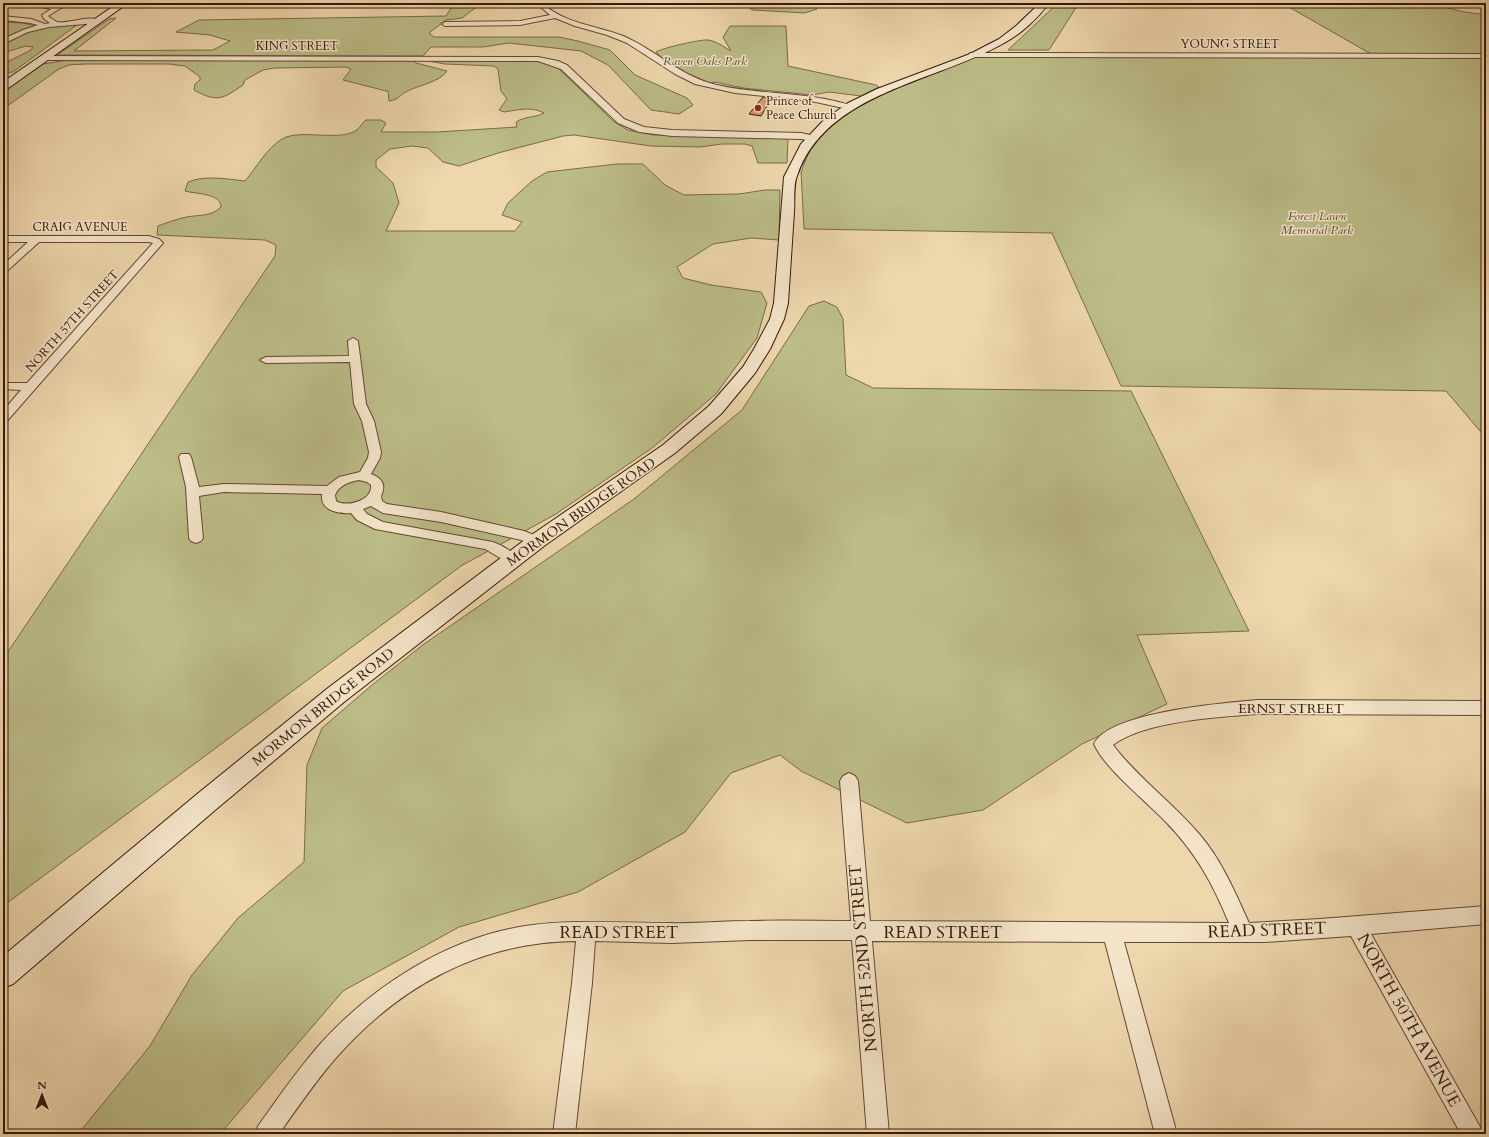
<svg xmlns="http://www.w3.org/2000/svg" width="1489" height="1137" font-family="Cardo,serif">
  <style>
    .green { fill: #bcbd88; stroke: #7a6a48 }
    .building { fill: #d69a75; stroke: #371708 }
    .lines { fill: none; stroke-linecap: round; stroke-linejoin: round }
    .minor-casing { stroke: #654731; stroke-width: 2 }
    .tertiary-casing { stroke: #654731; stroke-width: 2 }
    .secondary-casing { stroke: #371708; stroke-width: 2 }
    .minor { fill: #f4e5ca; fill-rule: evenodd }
    .tertiary { fill: #f4e5ca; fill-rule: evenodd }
    .secondary { fill: #f4e5ca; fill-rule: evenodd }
    .poi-dot { fill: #8f2418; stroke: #f4e5ca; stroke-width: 1.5 }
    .labels { text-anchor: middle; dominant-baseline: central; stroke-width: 3; stroke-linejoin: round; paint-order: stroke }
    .far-street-label { font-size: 12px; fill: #371708; stroke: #f4e5ca }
    .far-park-label { font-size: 12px; font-style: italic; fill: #5f492e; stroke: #f4e5ca }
    .far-poi-label { font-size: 12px; fill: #371708; stroke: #f4e5ca; text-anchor: start }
    .street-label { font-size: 14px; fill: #371708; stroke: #f4e5ca }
    .near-street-label { font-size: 17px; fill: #371708; stroke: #f4e5ca }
  </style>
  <rect width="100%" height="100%" fill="#eed7ad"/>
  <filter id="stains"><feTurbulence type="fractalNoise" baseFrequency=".005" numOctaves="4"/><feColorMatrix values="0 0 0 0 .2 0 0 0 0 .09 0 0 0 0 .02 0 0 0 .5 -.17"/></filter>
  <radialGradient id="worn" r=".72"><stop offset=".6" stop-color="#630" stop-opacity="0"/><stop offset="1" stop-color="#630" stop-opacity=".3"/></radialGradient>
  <g class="green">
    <polygon points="454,3 482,3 462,18 446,20 429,33 434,37 559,37 578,41 610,50 635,75 687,98 693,105 679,114 651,110 608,65 581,51 509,43 483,47 431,47 423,56 57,55 109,19 116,18 74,51 213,50 230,41 210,35 176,32 199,20 446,16"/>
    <polygon points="743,3 813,3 817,9 805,13 752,10"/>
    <polygon points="1058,3 1079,3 1049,50 1008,50"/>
    <path d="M 1282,3 L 1433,3 C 1451,9 1467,14 1486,14 L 1486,54 L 1371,54 Z"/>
    <polygon points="3,22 23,23 36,26 77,25 13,72 3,73 3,64 31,50 33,47 26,46 3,53"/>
    <path d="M 730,26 L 786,26 L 788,66 L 876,85 L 879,87 L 861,96 L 829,92 L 812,95 L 743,88 L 715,82 L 710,83 L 670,66 L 656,52 C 662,48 702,39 708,40 C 716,41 724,47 731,51 L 723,37 Z"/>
    <polygon points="977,56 1486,57 1486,438 1446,391 1121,386 1052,233 804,229 801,172 810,149 835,121 866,101"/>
    <path d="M 67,60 L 413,60 L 416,63 L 447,71 C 440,82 419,85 408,91 C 399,95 399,100 389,101 L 388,91 L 386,91 L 343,80 L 351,69 L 346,67 L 274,68 L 263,70 L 245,80 L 243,85 C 222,99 218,103 194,90 L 195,84 L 200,80 L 200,77 L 185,66 L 169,64 L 85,64 L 69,65 L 59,69 L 3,109 L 3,92 L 43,64 Z"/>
    <path d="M 440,60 L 528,60 L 546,62 L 556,66 L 613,121 L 628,130 L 653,135 L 788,138 L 787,163 L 758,163 L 752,146 L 745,144 L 722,144 L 700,147 L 651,146 L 574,135 L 563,136 L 498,153 L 459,166 L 443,162 L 428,148 L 412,146 L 390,149 L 376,160 L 376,167 L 393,183 L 399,203 L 386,231 L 515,231 L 522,222 L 502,215 L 508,203 L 532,181 L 547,172 L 617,164 L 643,164 L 665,185 L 684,195 L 739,194 L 765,190 L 780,190 L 779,240 L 751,238 L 713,244 L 677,267 L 683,278 L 711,285 L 761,292 L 767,303 L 757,338 L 716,394 L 652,448 L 556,514 L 461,566 L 3,906 L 3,659 L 275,256 L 276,245 L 265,240 L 157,235 L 158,226 C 166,223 174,220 182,218 C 196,214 210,218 221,207 C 221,193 195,194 185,191 L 188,182 C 205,175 226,179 245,181 C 256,168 267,148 282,139 C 301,128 341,143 358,129 C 361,126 363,122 366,120 L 381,120 L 386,123 L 381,132 L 437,132 L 517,127 L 516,122 C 525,116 535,118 544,113 C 531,106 518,110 504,112 L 499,110 L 507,99 L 501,91 L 498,69 L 494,66 L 445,64 L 428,61 Z"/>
    <polygon points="824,301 837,307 843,319 846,375 873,388 1131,391 1249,631 1137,635 1167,704 1082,744 983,810 907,823 801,771 780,755 731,773 685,832 578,892 459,927 343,991 220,1134 78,1134 150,1046 192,975 238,918 304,862 307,765 322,728 372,685 424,644 634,499 742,410 809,306"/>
  </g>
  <polygon class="building" points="763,97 772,98 761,116 749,114"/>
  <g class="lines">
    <g class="minor-casing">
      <g id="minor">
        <path d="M 21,3 L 36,3 L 56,6 L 62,3 L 69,3 L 48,16 L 49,17 C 51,18 55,21 57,22 C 69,24 91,14 101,21 L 98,23 L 49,27 L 28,32 L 3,44 L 3,39 L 23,30 L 38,25 L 30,23 L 3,20 L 3,16 L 31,19 L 45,24 L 50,23 L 44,19 L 42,15 L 51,9 Z"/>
        <path d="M 536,3 L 542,3 C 565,24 595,25 623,36 C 656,50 681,77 717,85 C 756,94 796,92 835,101 C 840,103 848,103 852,107 L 848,109 L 811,101 L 735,93 L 695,84 L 675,74 L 627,43 L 607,35 L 575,26 L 555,18 L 520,25 L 445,26 L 442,24 L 445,22 L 520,21 L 550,15 Z"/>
        <polygon points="3,236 149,236 159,239 163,243 7,421 3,422 3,411 21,390 3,389 3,383 27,383 153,243 149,242 39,242 6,272 3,273 3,265 28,242 3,242"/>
        <path d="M 353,338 L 358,341 L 366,404 L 374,421 L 381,452 L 380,458 L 371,474 C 383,478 386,486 381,496 L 382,501 L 387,504 L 441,512 L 524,531 L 542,538 L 544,541 L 542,544 L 537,546 L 521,540 L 441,522 L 383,513 L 371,506 L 363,509 L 367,514 L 383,522 L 493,542 C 502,546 514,551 519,560 L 517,564 L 512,565 L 485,549 L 375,529 L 357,520 L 351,513 C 339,514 320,511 322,494 L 224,492 L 199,496 L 203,538 L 201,541 L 196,543 L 191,541 L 189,538 L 186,487 L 179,457 L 181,454 L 189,454 L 191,457 L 199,487 L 224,484 L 327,486 L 339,477 L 360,472 L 368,458 L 369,452 L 362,421 L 354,404 L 350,362 L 266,363 L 260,360 L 266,357 L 349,356 L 348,341 ZM 359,480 L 367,482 L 371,485 C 373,500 347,508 336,501 L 335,495 C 339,485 349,482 359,480 Z"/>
        <path d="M 1258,700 L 1486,701 L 1486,715 L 1258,714 C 1219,717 1144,721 1113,745 C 1138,778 1173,803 1200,835 C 1222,861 1235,892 1249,923 L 1320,919 L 1486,906 L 1486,924 L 1371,934 L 1484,1134 L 1461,1134 L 1351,936 L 1265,942 L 1124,942 L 1177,1134 L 1155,1134 L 1105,942 L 872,941 L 889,1134 L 867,1134 L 852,940 L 751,940 L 671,943 L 595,941 L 592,983 L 575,1134 L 553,1134 L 572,983 L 576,941 C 479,942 398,987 335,1059 C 315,1082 297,1108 279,1134 L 255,1134 L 258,1126 C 278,1098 298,1069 321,1043 C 373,986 447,938 525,926 C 573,919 621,923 669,923 C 696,924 723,921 750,921 C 784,920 817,921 851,921 L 840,781 L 843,776 L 849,773 L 855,776 L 858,781 L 870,921 L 1229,923 C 1213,884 1196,853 1166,822 C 1145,800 1106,770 1094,744 C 1109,712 1224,703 1258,700 Z"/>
      </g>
    </g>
    <g class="tertiary-casing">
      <g id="tertiary">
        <polygon points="970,53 1486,54 1486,58 973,57 969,55"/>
        <polygon points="42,56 538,57 558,61 567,65 624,119 644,127 672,130 801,133 815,136 817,138 812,141 801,139 672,136 639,132 618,123 561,69 538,61 45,60 42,60 41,58"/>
      </g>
    </g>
    <g class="secondary-casing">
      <g id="secondary">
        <polygon points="118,3 128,3 7,89 3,90 3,82"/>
        <path d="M 1040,3 L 1049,3 C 1038,18 1021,34 1004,43 C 937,82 825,92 797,176 C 793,186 795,201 794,212 C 792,243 790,273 788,303 L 784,319 L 770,349 L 755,373 L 721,414 L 675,453 L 544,546 L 344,702 L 214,811 L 13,984 L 3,988 L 3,956 L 196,795 L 328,688 L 530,536 L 663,445 L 709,406 L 743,367 L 754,349 L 770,319 L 774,303 L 784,177 L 801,144 L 823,121 L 848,103 L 877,89 L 970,54 L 999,39 L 1016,26 Z"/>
      </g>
    </g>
    <use href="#minor" class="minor"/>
    <use href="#tertiary" class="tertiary"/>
    <use href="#secondary" class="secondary"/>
  </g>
  <circle class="poi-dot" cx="758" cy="108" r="4"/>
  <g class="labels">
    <g class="far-street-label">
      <text x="1230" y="44">YOUNG STREET</text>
      <text x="297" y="46">KING STREET</text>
      <text x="80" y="227">CRAIG AVENUE</text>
      <text transform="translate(72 321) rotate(-48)">NORTH 57TH STREET</text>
    </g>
    <g class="far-park-label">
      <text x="705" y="61">Raven Oaks Park</text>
      <text x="1317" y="216">Forest Lawn<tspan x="1317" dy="14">Memorial Park</tspan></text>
    </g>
    <g class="far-poi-label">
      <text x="766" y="101">Prince of<tspan x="766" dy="14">Peace Church</tspan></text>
    </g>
    <g class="street-label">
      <text transform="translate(581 512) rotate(-35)">MORMON BRIDGE ROAD</text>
      <text transform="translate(323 707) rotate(-39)">MORMON BRIDGE ROAD</text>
      <text x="1291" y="708">ERNST STREET</text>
    </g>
    <g class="near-street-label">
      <text transform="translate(1267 930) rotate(-2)">READ STREET</text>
      <text x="619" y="932">READ STREET</text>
      <text x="943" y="932">READ STREET</text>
      <text transform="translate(863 958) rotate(-95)">NORTH 52ND STREET</text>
      <text transform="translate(1409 1020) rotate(61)">NORTH 50TH AVENUE</text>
    </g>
  </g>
  <rect width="1489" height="1137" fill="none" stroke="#eed7ad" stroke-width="16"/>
  <rect x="4" y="4" width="1481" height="1129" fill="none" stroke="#371708" stroke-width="2"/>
  <rect x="8" y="8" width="1473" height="1121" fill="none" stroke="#371708"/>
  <g transform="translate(42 1095)" stroke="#f4e5ca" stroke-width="3" paint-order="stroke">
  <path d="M0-3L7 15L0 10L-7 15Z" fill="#371708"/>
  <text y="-6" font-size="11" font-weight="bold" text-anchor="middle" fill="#371708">N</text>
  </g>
  <rect width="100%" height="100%" filter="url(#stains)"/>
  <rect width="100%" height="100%" fill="url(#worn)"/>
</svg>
